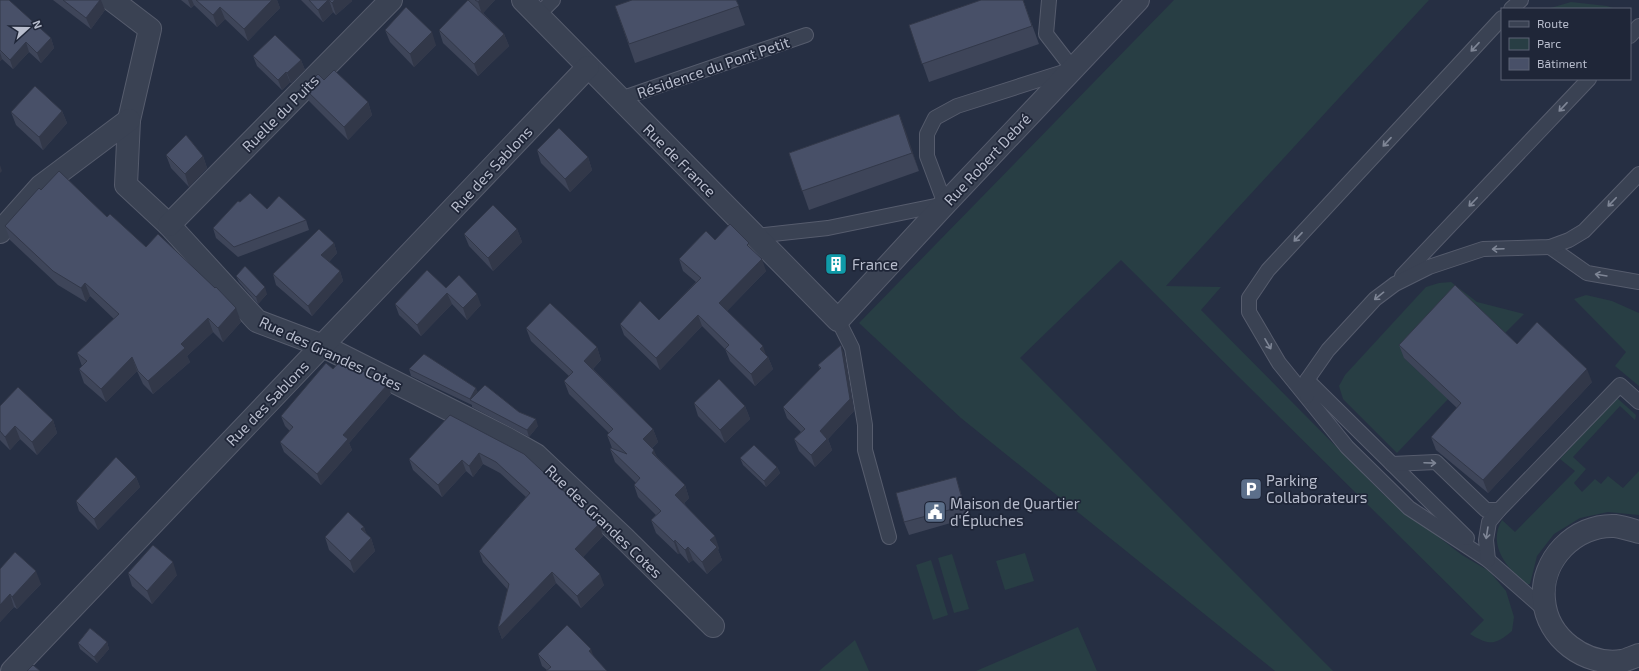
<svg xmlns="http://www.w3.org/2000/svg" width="1639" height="671" font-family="'Exo 2',sans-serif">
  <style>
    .green { fill: #283e44 }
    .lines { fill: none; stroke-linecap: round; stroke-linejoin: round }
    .lane-casing { stroke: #565c6d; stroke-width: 16 }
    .street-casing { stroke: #565c6d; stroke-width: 24 }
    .lane { stroke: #3a4253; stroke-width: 14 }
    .street { stroke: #3a4253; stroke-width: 22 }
    .wall { fill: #3e4559 }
    .shaded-wall { fill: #323849 }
    .building { fill: #485068; stroke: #323849 }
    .oneway { stroke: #7f8696 }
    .labels { text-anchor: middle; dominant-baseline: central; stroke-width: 3.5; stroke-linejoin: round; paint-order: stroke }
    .street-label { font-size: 15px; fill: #b8bdcd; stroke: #1f2638 }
    .poi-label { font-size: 15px; fill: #b8bdcd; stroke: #1f2638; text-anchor: start }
  </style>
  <rect width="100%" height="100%" fill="#262f43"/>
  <g class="green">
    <path d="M 1174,0 L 1429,0 L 1166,286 L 1221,287 L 1201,310 L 1384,495 L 1462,555 L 1489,571 L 1506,591 L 1514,617 L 1512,631 C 1495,645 1490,646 1470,634 L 1484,620 L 1121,260 L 1020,358 L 1333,671 L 1275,671 L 961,418 L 859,323 Z"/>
    <polygon points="1571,2 1607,6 1616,9 1547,9"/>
    <polygon points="1451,282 1477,302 1524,314 1501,337 1404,358 1448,399 1397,453 1343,399 1339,386 1345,375 1426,287 1439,283"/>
    <polygon points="1586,295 1612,301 1639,313 1639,386 1615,366 1626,352 1574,299"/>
    <path d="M 1616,397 L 1636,415 L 1635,420 L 1620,406 L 1573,457 L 1586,469 L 1574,483 L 1582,492 L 1595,479 L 1601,484 L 1608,476 L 1623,488 L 1639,471 L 1639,515 L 1608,512 L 1580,518 L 1554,534 L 1537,556 L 1530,584 L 1526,584 C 1507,568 1487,545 1502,520 L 1515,532 L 1575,471 L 1560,459 Z"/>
    <polygon points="1025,553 1034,581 1005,590 996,561"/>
    <polygon points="952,554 969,609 954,613 938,558"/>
    <polygon points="931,560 948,615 933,620 916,565"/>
    <polygon points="1078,627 1097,671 976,671"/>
    <polygon points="855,640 869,671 819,671"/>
  </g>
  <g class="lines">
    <g class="lane-casing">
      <g id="lane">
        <polyline points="1511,9 1521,0"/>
        <polyline points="538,15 553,0"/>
        <polyline points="1502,18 1268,270 1249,298 1249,312 1279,363 1347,447 1409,508 1488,560 1546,611"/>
        <polyline points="1630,36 1639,26"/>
        <polyline points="620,99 806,35"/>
        <polyline points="755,236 828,228 945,204 927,156 927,134 935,118 957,106 1073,69 1046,34 1049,0"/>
        <polyline points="1550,247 1587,273 1639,282"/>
        <polyline points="1402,276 1589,79"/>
        <polyline points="838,320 852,348 865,425 865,450 889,537"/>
        <polyline points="1307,380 1467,538"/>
        <polyline points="1307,396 1307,380 1328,350 1375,299 1395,284 1429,267 1483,249 1550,247 1569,240 1584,231 1639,174"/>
        <polyline points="1392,464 1436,462 1486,510 1499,510"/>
        <polyline points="1488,560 1486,540 1489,522 1499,510 1620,385 1639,402"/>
      </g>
    </g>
    <g class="street-casing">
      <g id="street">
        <polyline points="112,0 150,29 129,120 126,185 169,225 257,321 323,346 506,438 536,455 625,539 713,626"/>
        <polyline points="523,0 838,320 945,204 1138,0"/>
        <polyline points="169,225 391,0"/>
        <polyline points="0,232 41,186 129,120"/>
        <path d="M 1639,532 C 1632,530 1623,527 1615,526 C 1575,524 1540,560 1544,600 C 1547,638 1585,666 1622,661 C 1627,660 1633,657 1639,655"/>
        <polyline points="12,671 588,67"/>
      </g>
    </g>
    <use href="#lane" class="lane"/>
    <use href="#street" class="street"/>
  </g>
  <g class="wall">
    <polygon points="0,0 51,38 54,48 41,63 29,52 13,69 2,59 0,61"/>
    <polygon points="53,0 101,0 105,10 91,29"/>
    <polygon points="181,0 277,0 280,8 248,41 225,19 217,27 194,5 191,8"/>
    <polygon points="301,0 351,0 352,1 336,15 333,12 323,22"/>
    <polygon points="468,0 495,0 483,13 504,34 509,46 478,76 443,43 439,30"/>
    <polygon points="736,0 745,25 635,63 615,6"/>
    <polygon points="1023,0 1039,44 929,82 909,25"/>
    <polygon points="385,30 436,45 414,67 390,42"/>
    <polygon points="253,56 301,60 305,70 291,83 290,82 282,90 257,66"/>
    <polygon points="324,80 368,102 372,115 348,140 309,101 304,88"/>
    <polygon points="62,111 67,123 43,150 16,125 11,112"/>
    <polygon points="899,114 919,171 809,210 789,153"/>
    <polygon points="537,150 588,157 592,170 570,192 541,163"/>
    <polygon points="166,155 203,156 207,168 189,187 171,168"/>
    <polygon points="41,190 107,217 241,322 223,342 213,332 187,356 190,362 153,394 143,384 137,371 106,402 84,383 79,369 82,366 77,353 114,319 90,296 86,302 58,285 10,240 5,226"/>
    <polygon points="240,202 267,209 306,220 309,230 238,257 216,238 213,228"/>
    <polygon points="517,229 522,242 493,271 469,246 464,234"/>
    <polygon points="715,240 751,248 766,271 727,311 768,357 773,369 755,386 730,361 725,349 702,326 660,370 624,335 620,324 659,320 696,282 683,271 679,259"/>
    <polygon points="334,243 337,253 329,262 340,271 343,281 312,316 276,285 273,274"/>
    <polygon points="236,276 267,294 258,304 239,282"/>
    <polygon points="446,288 481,305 467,320 452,304 421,336 399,315 395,304"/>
    <polygon points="526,328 597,347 601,360 593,369 653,429 658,442 652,448 657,457 685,485 689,498 684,503 719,548 718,550 722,560 707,574 693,560 689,563 680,553 678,554 656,533 651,520 656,515 638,497 634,485 636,483 615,462 610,449 612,448 607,435 609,433 569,394 564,381 569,376 531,341"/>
    <polygon points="1517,344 1592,382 1488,493 1436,450 1431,437 1457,408 1404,358 1399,345"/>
    <polygon points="845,356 854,411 828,439 832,450 815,467 799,451 794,439 801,432 787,418 783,407 820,369 818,365"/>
    <polygon points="333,369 391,394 349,443 352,450 321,485 284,452 280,442 290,431 285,426 281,416"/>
    <polygon points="409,369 478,392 519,412 538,426 529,437 472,407 472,405 411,376"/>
    <polygon points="694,403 745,406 750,419 725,443 698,416"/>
    <polygon points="0,406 53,420 57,433 37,455 20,439 10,450 0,440"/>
    <polygon points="450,415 599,524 603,536 583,557 604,585 581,608 556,583 502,639 498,628 508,590 483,562 479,551 526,497 500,473 483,464 473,477 466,471 442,497 413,470 409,459"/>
    <polygon points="740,458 777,467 780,473 766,487 743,465"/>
    <polygon points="136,477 140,487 98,530 79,511 76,501"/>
    <polygon points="960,490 968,518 909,535 904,522"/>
    <polygon points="364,527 366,534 371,538 375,551 354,573 329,550 325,537"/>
    <polygon points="0,569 41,584 17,609 14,607 0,622"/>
    <polygon points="128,573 177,575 152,604 132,586"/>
    <polygon points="107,642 109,649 97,663 80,649 78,643"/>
    <polygon points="538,654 593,656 547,670 542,666"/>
  </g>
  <g class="shaded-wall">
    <polygon points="100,0 101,0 105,10 91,29 86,18"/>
    <polygon points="188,0 192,0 194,5 191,8"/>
    <polygon points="272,0 277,0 280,8 248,41 244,29"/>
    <polygon points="328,0 329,0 333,12 323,22 318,10"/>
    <polygon points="335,0 351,0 352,1 336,15 332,3"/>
    <polygon points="480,0 495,0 482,14 478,2"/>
    <polygon points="220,7 225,19 217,27 213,15"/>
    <polygon points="432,32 436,45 414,67 410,54"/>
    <polygon points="504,34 509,46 478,76 474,64"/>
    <polygon points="51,38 54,48 41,63 37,53"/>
    <polygon points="26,42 29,52 13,69 10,60"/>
    <polygon points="0,52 2,59 0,61"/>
    <polygon points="301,60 305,70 291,83 287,73"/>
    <polygon points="286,72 290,82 282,90 278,80"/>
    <polygon points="368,102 372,115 348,140 344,127"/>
    <polygon points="62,111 67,123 43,150 39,137"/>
    <polygon points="899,114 906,132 919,171 912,153"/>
    <polygon points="203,156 207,168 189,187 185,174"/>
    <polygon points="588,157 592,170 570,192 565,179"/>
    <polygon points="0,165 2,171 0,173"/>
    <polygon points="517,229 522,242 493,271 488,258"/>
    <polygon points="334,243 337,253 325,266 321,255"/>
    <polygon points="762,259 766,271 723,315 719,303"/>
    <polygon points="340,271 343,281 312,316 308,306"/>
    <polygon points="85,283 90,296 86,302 81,288"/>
    <polygon points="265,287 267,294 258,304 256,297"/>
    <polygon points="447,293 452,304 421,336 417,325"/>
    <polygon points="477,294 481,305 467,320 463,308"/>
    <polygon points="236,308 241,322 223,342 218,328"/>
    <polygon points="698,315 702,326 660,370 656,358"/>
    <polygon points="208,318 213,332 187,356 190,362 153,394 148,381 181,344"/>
    <polygon points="841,345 845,356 854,411 828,439 832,450 815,467 811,455 820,431"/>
    <polygon points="763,346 767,358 760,349"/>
    <polygon points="597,347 601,360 588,374 584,361"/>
    <polygon points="132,357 137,371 106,402 101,389"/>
    <polygon points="768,357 773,369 755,386 751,374"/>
    <polygon points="1587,369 1592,382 1488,493 1483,480"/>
    <polygon points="388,384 391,394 349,443 352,450 321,485 317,474 343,435"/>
    <polygon points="476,388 479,395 471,401 470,399"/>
    <polygon points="745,406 750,419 725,443 720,430"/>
    <polygon points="536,419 538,426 529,437 527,430"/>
    <polygon points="53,420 57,433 37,455 32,442"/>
    <polygon points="15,426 20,439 10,450 5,437"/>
    <polygon points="653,429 658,442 647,452 643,439"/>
    <polygon points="654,450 659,463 652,453"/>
    <polygon points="479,453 483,464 473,477 469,466"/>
    <polygon points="462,460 466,471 442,497 438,485"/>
    <polygon points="777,467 780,473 766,487 764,481"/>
    <polygon points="136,477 140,487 98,530 94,519"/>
    <polygon points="956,477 960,490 968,518 964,506"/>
    <polygon points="685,485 689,498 680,507 675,495"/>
    <polygon points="599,524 603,536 579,561 575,549"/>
    <polygon points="364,527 369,540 361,529"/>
    <polygon points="715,536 719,548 718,550 722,560 707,574 702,562 710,540"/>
    <polygon points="371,538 375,551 354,573 350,561"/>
    <polygon points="675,540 680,553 678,554 674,542"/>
    <polygon points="688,547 693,560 689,563 685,550"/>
    <polygon points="173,562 177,575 152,604 147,591"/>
    <polygon points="36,571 41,584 17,609 12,597"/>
    <polygon points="552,572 556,583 502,639 498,628"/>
    <polygon points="600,574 604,585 581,608 577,596"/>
    <polygon points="10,594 14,607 0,622 0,605"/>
    <polygon points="107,642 109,649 97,663 94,657"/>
    <polygon points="591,649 595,661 589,651"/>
  </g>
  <g class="building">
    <polygon points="0,0 9,0 51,38 37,53 26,42 10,60 0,50"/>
    <polygon points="63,0 100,0 86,18"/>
    <polygon points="196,0 272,0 244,29 220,7 213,15"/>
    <polygon points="309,0 328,0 318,10"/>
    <polygon points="329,0 335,0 332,3"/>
    <polygon points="468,0 504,34 474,64 439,30"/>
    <polygon points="475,0 480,0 478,2"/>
    <polygon points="632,0 736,0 739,6 629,44 615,6"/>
    <polygon points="981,0 1023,0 1032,26 922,64 909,25"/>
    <polygon points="406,7 432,32 410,54 385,30"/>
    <polygon points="275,35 301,60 287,73 286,72 278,80 253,56"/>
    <polygon points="334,70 368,102 344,127 304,88 318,74 324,80"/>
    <polygon points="35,86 62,111 39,137 11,112"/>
    <polygon points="899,114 912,153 802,191 789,153"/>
    <polygon points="559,128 588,157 565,179 537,150"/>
    <polygon points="186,135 203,156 185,174 166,155"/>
    <polygon points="59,171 107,217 110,214 146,247 158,234 215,288 216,287 236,308 218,328 208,318 181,344 185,348 148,381 138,371 132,357 101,389 79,369 87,361 77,353 119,314 85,283 81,288 53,271 5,226 39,188 41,190"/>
    <polygon points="250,193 267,209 279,196 306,220 234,247 213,228 238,201 240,202"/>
    <polygon points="493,205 517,229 488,258 464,234"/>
    <polygon points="730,224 749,243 747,245 762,259 719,303 763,346 760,349 768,357 751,374 725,349 729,345 698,315 656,358 620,324 640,301 659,320 701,278 679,259 706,231 715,240"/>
    <polygon points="319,229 334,243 321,255 340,271 308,306 273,274"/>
    <polygon points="245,266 265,287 256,297 236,276"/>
    <polygon points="427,270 446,288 459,275 477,294 463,308 447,293 417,325 395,304"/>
    <polygon points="1455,285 1517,344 1537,322 1587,369 1483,480 1431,437 1461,403 1399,345"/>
    <polygon points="550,303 597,347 584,361 653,429 643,439 654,450 652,453 685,485 675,495 715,536 710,540 717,547 702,562 688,547 685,550 675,540 674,542 651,520 661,511 634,485 640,478 610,449 611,448 627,454 607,435 613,429 564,381 573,372 526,328"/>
    <polygon points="841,345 850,399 820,431 827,439 811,455 794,439 805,429 783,407 821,368 818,365"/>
    <polygon points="424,354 476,388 470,399 409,369"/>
    <polygon points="341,360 388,384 343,435 348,439 317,474 280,442 293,427 281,416 326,363 333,369"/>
    <polygon points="719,379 745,406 720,430 694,403"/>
    <polygon points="485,385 519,412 536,419 527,430 470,400"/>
    <polygon points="18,387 53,420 32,442 15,426 5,437 0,431 0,406"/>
    <polygon points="450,415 524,454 599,524 575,549 600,574 577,596 552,572 498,628 509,584 479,551 530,493 496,462 479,453 469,466 462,460 438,485 409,459"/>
    <polygon points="754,445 777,467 764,481 740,458"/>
    <polygon points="116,457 136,477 94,519 76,501"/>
    <polygon points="956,477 964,506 904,522 896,493"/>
    <polygon points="348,512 364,527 361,529 371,538 350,561 325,537"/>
    <polygon points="153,545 173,562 147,591 128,573"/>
    <polygon points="15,552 36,571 12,597 10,594 0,605 0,569"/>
    <polygon points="567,625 591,649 589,651 607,671 546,671 551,667 538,654"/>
    <polygon points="90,628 107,642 94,657 78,643"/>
    <polygon points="33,665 40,671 27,671"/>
  </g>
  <defs><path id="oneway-shaft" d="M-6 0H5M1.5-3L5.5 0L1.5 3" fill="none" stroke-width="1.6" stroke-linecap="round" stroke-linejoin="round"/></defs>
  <g class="oneway">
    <use href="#oneway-shaft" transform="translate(1475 47) rotate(133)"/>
    <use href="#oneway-shaft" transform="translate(1563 107) rotate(133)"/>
    <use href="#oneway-shaft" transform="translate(1387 142) rotate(133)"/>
    <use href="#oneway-shaft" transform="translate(1473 202) rotate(134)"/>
    <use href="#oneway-shaft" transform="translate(1612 202) rotate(134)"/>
    <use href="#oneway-shaft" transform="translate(1298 237) rotate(133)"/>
    <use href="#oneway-shaft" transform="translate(1498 249) rotate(178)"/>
    <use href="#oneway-shaft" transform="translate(1601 275) rotate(-171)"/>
    <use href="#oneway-shaft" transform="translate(1379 296) rotate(141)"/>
    <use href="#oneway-shaft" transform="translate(1268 344) rotate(60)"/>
    <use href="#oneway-shaft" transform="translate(1430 463) rotate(2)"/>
    <use href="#oneway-shaft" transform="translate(1487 533) rotate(99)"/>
  </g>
  <defs>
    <g id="building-square" transform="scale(1.15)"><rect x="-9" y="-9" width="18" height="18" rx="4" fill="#0f9aa8" stroke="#1f2638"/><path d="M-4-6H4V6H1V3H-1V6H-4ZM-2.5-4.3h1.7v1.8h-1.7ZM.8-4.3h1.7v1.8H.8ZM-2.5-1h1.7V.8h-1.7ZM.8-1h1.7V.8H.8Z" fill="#fff"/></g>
    <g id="parking-square" transform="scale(1.15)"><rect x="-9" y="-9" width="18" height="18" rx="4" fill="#5c6f8a" stroke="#1f2638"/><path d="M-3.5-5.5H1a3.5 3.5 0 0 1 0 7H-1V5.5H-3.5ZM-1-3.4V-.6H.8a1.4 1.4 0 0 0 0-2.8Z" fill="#fff"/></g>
    <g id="civic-square" transform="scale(1.15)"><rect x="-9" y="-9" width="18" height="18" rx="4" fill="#5c6f8a" stroke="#1f2638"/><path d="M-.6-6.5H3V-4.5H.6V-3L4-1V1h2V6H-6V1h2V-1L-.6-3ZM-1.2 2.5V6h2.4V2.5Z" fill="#fff"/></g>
  </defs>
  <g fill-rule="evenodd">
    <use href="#building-square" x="836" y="264"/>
    <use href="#parking-square" x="1251" y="489"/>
    <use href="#civic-square" x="935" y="512"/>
  </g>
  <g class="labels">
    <g class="street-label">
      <text transform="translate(713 67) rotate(-19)">Résidence du Pont Petit</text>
      <text transform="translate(280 113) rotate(-45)">Ruelle du Puits</text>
      <text transform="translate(987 159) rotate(-47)">Rue Robert Debré</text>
      <text transform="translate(680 160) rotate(45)">Rue de France</text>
      <text transform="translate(491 169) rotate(-47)">Rue des Sablons</text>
      <text transform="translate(331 353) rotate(25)">Rue des Grandes Cotes</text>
      <text transform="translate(267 403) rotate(-46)">Rue des Sablons</text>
      <text transform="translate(604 521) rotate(44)">Rue des Grandes Cotes</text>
    </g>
    <g class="poi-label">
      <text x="852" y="264">France</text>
      <text x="1266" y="480">Parking<tspan x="1266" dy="17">Collaborateurs</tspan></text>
      <text x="950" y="503">Maison de Quartier<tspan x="950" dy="17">d'Épluches</tspan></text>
    </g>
  </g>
  <rect x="1501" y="8" width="130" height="72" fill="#1f2638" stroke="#5c6274"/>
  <rect x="1509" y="21" width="20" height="6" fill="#3a4253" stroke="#5c6274"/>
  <text x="1537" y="28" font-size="12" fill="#b8bdcd">Route</text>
  <rect x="1509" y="38" width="20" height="12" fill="#283e44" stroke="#5c6274"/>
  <text x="1537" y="48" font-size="12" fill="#b8bdcd">Parc</text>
  <rect x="1509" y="58" width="20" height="12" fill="#485068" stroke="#5c6274"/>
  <text x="1537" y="68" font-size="12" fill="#b8bdcd">Bâtiment</text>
  <g transform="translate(28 28) rotate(69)" stroke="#1f2638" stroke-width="3" paint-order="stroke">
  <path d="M0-3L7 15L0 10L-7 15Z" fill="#b8bdcd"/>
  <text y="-6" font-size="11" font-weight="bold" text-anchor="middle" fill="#b8bdcd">N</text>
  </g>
</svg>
